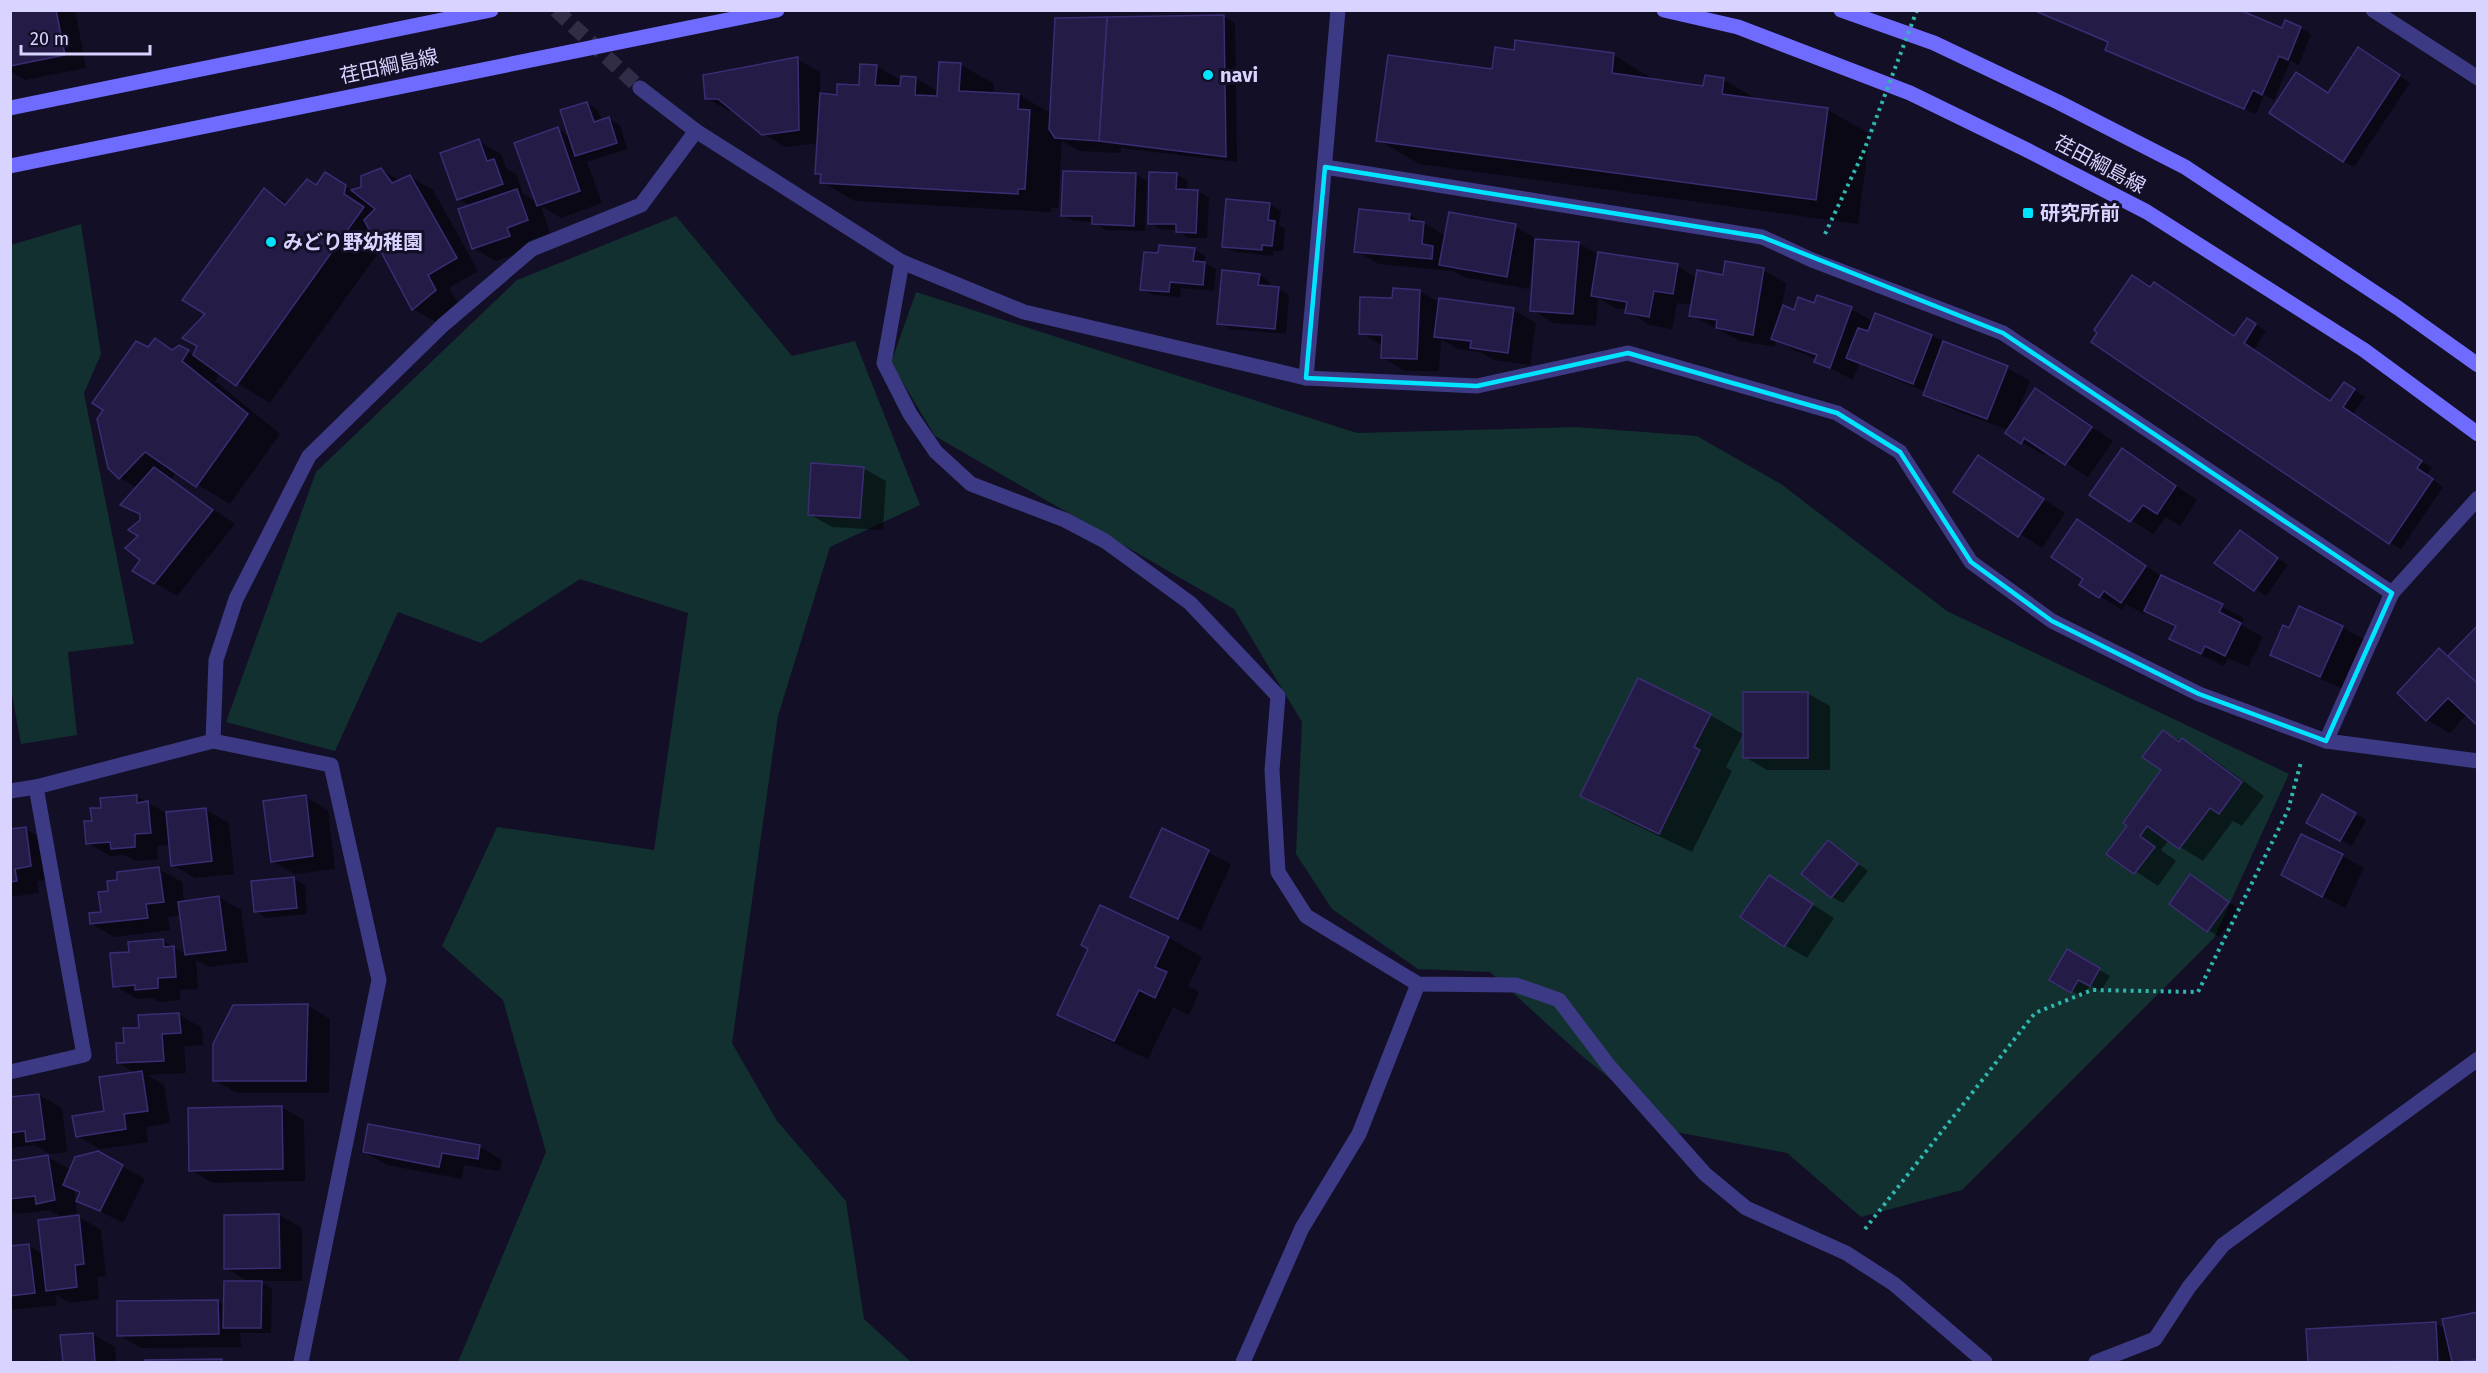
<svg xmlns="http://www.w3.org/2000/svg" width="2488" height="1373" font-family="'Fira Sans','Noto Sans JP',sans-serif">
  <style>
    .green { fill: #12302f }
    .shadow { fill: #0007 }
    .building { fill: #241b47; stroke: #3b2d73; stroke-width: 1.5 }
    .lines { fill: none; stroke-linecap: round; stroke-linejoin: round }
    .street-tunnel { stroke: #312d47; stroke-width: 15; stroke-dasharray: 15 8; stroke-linecap: butt }
    .path { stroke: #2fb8b0; stroke-width: 4; stroke-dasharray: 3 4.5; stroke-linecap: butt }
    .lane { stroke: #3d3a85; stroke-width: 15 }
    .street { stroke: #3d3a85; stroke-width: 15 }
    .secondary { stroke: #6f6bff; stroke-width: 15 }
    .path-bridge { stroke: #2fb8b0; stroke-width: 4; stroke-dasharray: 3 4.5; stroke-linecap: butt }
    .marked { fill: none; stroke: #00e5ff; stroke-width: 4.5; stroke-linejoin: round }
    .poi-dot { fill: #00e5ff; stroke: #130f26; stroke-width: 2 }
    .labels { text-anchor: middle; dominant-baseline: central; stroke-width: 6; stroke-linejoin: round; paint-order: stroke }
    .street-label { font-size: 20px; fill: #d9d4ff; stroke: #130f26 }
    .poi-label { font-size: 20px; font-weight: bold; fill: #d9d4ff; stroke: #130f26; text-anchor: start }
  </style>
  <rect width="100%" height="100%" fill="#130f26"/>
  <g class="green">
    <polygon points="676,216 792,356 855,341 920,505 830,547 778,716 732,1043 777,1121 846,1201 864,1319 911,1362 458,1362 546,1152 503,1000 442,946 497,827 654,850 688,613 580,579 481,643 398,612 335,751 226,722 316,472 517,280"/>
    <polygon points="81,224 101,354 84,393 134,644 68,652 77,735 21,744 10,684 11,245"/>
    <polygon points="916,292 1357,433 1577,427 1697,436 1781,484 1947,611 2289,774 2214,938 1962,1190 1861,1217 1787,1153 1676,1132 1582,1056 1490,972 1418,969 1332,909 1296,854 1302,722 1234,609 935,436 891,363"/>
  </g>
  <g class="shadow">
    <polygon points="10,10 75,10 86,68 25,80 10,71"/>
    <polygon points="2032,10 2236,10 2283,30 2300,28 2311,34 2299,65 2290,61 2274,100 2264,95 2256,114 2118,56 2107,50 2110,43"/>
    <polygon points="1224,17 1235,23 1237,162 1121,148 1121,153 1079,151 1062,141 1058,208 1051,208 1051,212 855,201 822,182 822,177 817,173 818,143 786,147 763,134 735,111 729,111 706,98 797,59 820,72 820,95 838,96 860,87 876,66 902,81 915,78 939,92 961,65 994,84 993,94 1019,95 1052,114 1057,19"/>
    <polygon points="1517,42 1614,55 1656,81 1705,88 1706,77 1724,80 1760,101 1828,110 1870,134 1858,224 1420,164 1378,140 1493,71 1515,51"/>
    <polygon points="2370,56 2410,83 2354,167 2343,161"/>
    <polygon points="587,103 598,110 602,121 609,119 620,125 627,149 587,162 602,203 561,218 541,206 550,233 528,241 531,249 496,261 473,248 471,206 459,199 478,141 501,154 506,168 516,174 523,194 537,202 557,129 569,136"/>
    <polygon points="381,169 400,181 410,177 433,190 478,271 449,288 458,303 436,322 413,309 381,249 270,403 220,373 215,381 280,434 230,504 177,472 171,479 235,524 177,596 135,571 142,559 141,515 122,504 137,488 120,478 110,467 148,349 155,340 173,351 179,347 195,355 207,314 265,190 288,203 317,186 325,174 354,191 363,188"/>
    <polygon points="1136,174 1147,181 1145,231 1105,230 1094,222 1074,221 1063,215"/>
    <polygon points="1177,175 1188,181 1187,191 1198,191 1209,198 1207,238 1188,238 1178,230 1160,229 1149,223"/>
    <polygon points="1270,204 1281,211 1279,225 1285,229 1283,251 1273,251 1273,256 1235,252 1224,246"/>
    <polygon points="1410,215 1446,236 1515,226 1538,240 1578,243 1599,255 1677,266 1697,278 1724,276 1763,270 1786,283 1782,306 1794,312 1815,305 1818,297 1851,309 1874,322 1876,315 1932,336 2007,368 2030,381 2015,418 2035,390 2113,441 2088,477 2047,451 2044,455 2021,442 2008,430 1947,407 1925,394 1926,392 1859,364 1853,380 1816,361 1817,359 1796,351 1776,340 1775,347 1740,341 1691,315 1693,305 1677,303 1672,329 1649,325 1627,310 1615,308 1598,298 1596,326 1554,323 1532,310 1534,272 1532,272 1529,289 1463,277 1453,271 1379,264 1356,251"/>
    <polygon points="1194,249 1205,256 1204,263 1216,269 1214,291 1181,288 1180,297 1153,295 1142,289 1160,255"/>
    <polygon points="1259,275 1270,282 1269,288 1278,288 1289,295 1286,334 1230,329 1219,323"/>
    <polygon points="2151,288 2235,337 2247,320 2258,326 2266,331 2254,350 2331,403 2344,384 2365,397 2353,414 2432,468 2427,475 2443,487 2401,549 2390,543"/>
    <polygon points="1420,291 1440,303 1513,310 1536,323 1530,365 1494,360 1480,352 1458,349 1441,339 1439,371 1405,371 1383,358 1383,346 1361,333 1394,300"/>
    <polygon points="2122,450 2197,500 2180,526 2166,517 2153,534 2091,494"/>
    <polygon points="1978,457 2065,513 2042,548 1955,492"/>
    <polygon points="863,468 886,481 883,530 832,527 809,514"/>
    <polygon points="2078,521 2167,580 2244,618 2241,625 2263,637 2248,667 2228,658 2224,666 2194,652 2171,639 2177,628 2146,611 2144,614 2126,604 2122,610 2081,584 2085,579"/>
    <polygon points="2241,532 2288,565 2266,596 2217,563"/>
    <polygon points="2342,627 2364,640 2343,689 2294,667 2272,654 2290,630"/>
    <polygon points="2478,627 2478,724 2467,714 2450,733 2427,720 2399,693 2439,650 2450,656"/>
    <polygon points="1807,693 1830,706 1830,770 1767,770 1745,757"/>
    <polygon points="1710,715 1743,734 1726,767 1732,771 1692,852 1615,815 1582,796"/>
    <polygon points="2163,732 2205,753 2264,796 2242,826 2233,821 2203,861 2169,840 2161,850 2176,861 2158,886 2108,853 2129,825 2163,770"/>
    <polygon points="136,796 166,813 206,810 229,823 234,874 195,878 173,865 171,845 157,846 158,859 135,861 124,855 110,856 87,843 93,822 103,809"/>
    <polygon points="2322,796 2366,820 2352,846 2319,829"/>
    <polygon points="305,797 328,810 335,869 295,874 272,861"/>
    <polygon points="26,829 48,842 53,879 37,881 39,893 10,897 10,831"/>
    <polygon points="1163,830 1231,864 1201,930 1132,897"/>
    <polygon points="1828,842 1868,871 1843,903 1832,897"/>
    <polygon points="2342,856 2364,868 2345,908 2305,887"/>
    <polygon points="159,869 182,882 184,902 218,897 241,910 248,962 209,967 196,960 198,989 180,990 180,1000 159,1002 153,998 137,999 115,986 131,953 163,941 187,955 181,915 168,917 170,930 114,937 92,924 103,913 110,892"/>
    <polygon points="1769,877 1834,918 1807,958 1785,945"/>
    <polygon points="294,879 305,885 307,914 266,918 255,911"/>
    <polygon points="2201,883 2239,909 2219,937 2171,904"/>
    <polygon points="1101,907 1169,938 1202,957 1188,986 1199,992 1189,1015 1173,1007 1148,1059 1092,1033 1059,1014 1090,949"/>
    <polygon points="2067,951 2110,976 2101,991 2090,985 2083,997 2051,980"/>
    <polygon points="307,1005 330,1019 329,1093 237,1093 214,1080"/>
    <polygon points="179,1015 202,1028 203,1045 184,1046 186,1073 147,1075 164,1085 170,1123 146,1127 148,1142 100,1149 77,1136 106,1113 136,1073 118,1063 125,1044 141,1029"/>
    <polygon points="39,1095 62,1108 67,1152 50,1154 35,1145 10,1148 10,1099"/>
    <polygon points="281,1107 304,1120 305,1181 213,1183 190,1170"/>
    <polygon points="480,1147 502,1160 500,1171 464,1165 462,1179 387,1165 364,1152"/>
    <polygon points="48,1157 71,1170 122,1166 145,1179 123,1223 78,1200 81,1194 74,1189 77,1213 60,1216 49,1210 17,1214 10,1210 10,1162"/>
    <polygon points="279,1215 302,1228 302,1281 259,1281 272,1289 271,1333 240,1333 241,1347 141,1348 119,1335 218,1301 225,1306 251,1283 226,1268 225,1216"/>
    <polygon points="79,1217 101,1230 106,1276 97,1277 99,1299 70,1303 55,1294 57,1305 10,1310 10,1248 29,1246 43,1254"/>
    <polygon points="2478,1313 2478,1362 2309,1362 2307,1330 2436,1324 2446,1329"/>
    <polygon points="92,1334 115,1347 116,1362 64,1362 62,1336"/>
    <polygon points="48,1360 52,1362 30,1362"/>
    <polygon points="222,1360 226,1362 146,1362"/>
  </g>
  <g class="building">
    <polygon points="10,10 56,10 65,55 10,66"/>
    <polygon points="2033,10 2240,10 2282,28 2285,20 2301,27 2288,60 2279,56 2262,95 2253,90 2244,109 2105,50 2108,42"/>
    <polygon points="1224,15 1226,157 1099,141 1107,17"/>
    <polygon points="1107,17 1099,141 1055,138 1049,129 1055,18"/>
    <polygon points="1515,40 1614,53 1612,73 1703,86 1705,75 1724,78 1722,94 1828,108 1816,200 1376,141 1388,55 1492,69 1495,47 1514,50"/>
    <polygon points="2358,47 2400,75 2343,162 2269,113 2296,72 2328,93"/>
    <polygon points="798,57 799,130 762,135 718,99 705,99 703,75"/>
    <polygon points="939,62 961,63 959,91 1019,94 1018,109 1030,110 1025,189 1018,189 1018,194 820,183 821,174 815,174 820,93 837,95 837,84 859,85 860,64 877,65 875,85 900,86 901,76 916,77 915,95 937,96"/>
    <polygon points="587,102 594,122 609,117 617,143 575,156 560,110"/>
    <polygon points="558,127 580,191 537,206 514,143"/>
    <polygon points="479,139 487,161 494,159 503,184 457,200 440,153"/>
    <polygon points="381,168 392,183 410,175 457,258 428,275 436,290 412,310 364,220 375,209 351,190 361,187 361,176"/>
    <polygon points="1063,171 1136,173 1134,226 1092,224 1092,216 1061,216"/>
    <polygon points="325,172 346,185 344,194 364,207 236,386 193,355 197,346 182,338 205,314 182,300 264,188 285,205 307,179 316,185"/>
    <polygon points="1149,172 1177,173 1176,189 1198,190 1196,233 1176,232 1176,224 1148,224"/>
    <polygon points="517,189 528,220 507,228 510,236 472,249 458,209"/>
    <polygon points="1226,199 1270,203 1268,220 1275,221 1272,246 1262,245 1262,250 1222,247"/>
    <polygon points="1359,209 1410,214 1409,220 1424,222 1422,244 1433,246 1432,259 1354,252"/>
    <polygon points="1449,212 1516,224 1507,277 1439,265"/>
    <polygon points="1535,239 1579,242 1573,314 1530,311"/>
    <polygon points="1159,245 1195,248 1193,261 1205,262 1203,285 1170,282 1169,292 1140,290 1144,252 1158,253"/>
    <polygon points="1598,252 1678,264 1673,294 1654,291 1649,317 1625,313 1627,302 1591,296"/>
    <polygon points="1725,261 1764,268 1753,335 1716,328 1717,320 1689,316 1697,270 1723,275"/>
    <polygon points="1222,270 1260,274 1258,285 1279,287 1275,329 1217,324"/>
    <polygon points="2132,275 2150,287 2154,282 2234,336 2247,318 2256,324 2244,343 2330,401 2344,382 2355,389 2343,407 2422,461 2417,468 2433,479 2389,544 2091,342 2097,333 2094,330"/>
    <polygon points="1393,288 1420,290 1417,359 1381,358 1382,335 1359,334 1360,297 1392,298"/>
    <polygon points="1817,295 1852,307 1830,368 1814,362 1817,355 1771,339 1783,305 1794,310 1798,297 1814,303"/>
    <polygon points="1439,298 1514,308 1508,353 1470,348 1471,341 1434,337"/>
    <polygon points="1875,313 1932,335 1913,384 1846,358 1858,328 1868,331"/>
    <polygon points="155,338 172,350 179,345 189,350 182,361 248,414 196,487 145,452 119,479 108,468 97,419 103,410 92,403 136,341 148,347"/>
    <polygon points="1943,341 2008,366 1987,419 1923,395"/>
    <polygon points="2035,388 2092,427 2065,465 2024,438 2021,444 2005,433"/>
    <polygon points="2122,448 2176,486 2157,514 2143,505 2130,522 2089,495"/>
    <polygon points="1978,455 2044,499 2018,537 1953,492"/>
    <polygon points="811,463 864,467 860,518 808,515"/>
    <polygon points="154,467 213,510 154,584 132,571 140,560 125,548 138,536 128,530 140,520 140,514 120,505"/>
    <polygon points="2077,519 2146,566 2121,603 2104,591 2099,598 2079,585 2083,579 2051,557"/>
    <polygon points="2240,530 2278,558 2254,591 2214,563"/>
    <polygon points="2161,575 2223,604 2219,612 2241,623 2225,656 2205,646 2201,654 2169,639 2176,626 2144,611"/>
    <polygon points="2299,606 2343,626 2320,677 2270,655 2283,625 2289,628"/>
    <polygon points="2478,625 2478,684 2448,656"/>
    <polygon points="2439,648 2478,684 2478,726 2448,698 2426,721 2397,693"/>
    <polygon points="1638,678 1711,714 1694,747 1700,750 1659,834 1580,796"/>
    <rect x="1743" y="692" width="65" height="66"/>
    <polygon points="2163,730 2179,742 2182,738 2242,782 2219,814 2210,808 2179,849 2147,826 2140,836 2155,847 2134,874 2106,854 2127,826 2123,823 2161,770 2142,757"/>
    <polygon points="2322,794 2356,813 2340,841 2306,823"/>
    <polygon points="137,795 137,803 148,801 151,833 135,834 135,847 111,849 110,842 86,844 84,821 92,821 90,808 101,808 100,798"/>
    <polygon points="306,795 313,856 271,862 263,801"/>
    <polygon points="206,808 212,861 171,866 166,812"/>
    <polygon points="26,827 31,866 15,869 17,881 10,882 10,829"/>
    <polygon points="1162,828 1209,850 1178,919 1130,897"/>
    <polygon points="2301,834 2343,854 2322,897 2281,875"/>
    <polygon points="1828,840 1858,864 1831,898 1801,874"/>
    <polygon points="159,867 164,902 146,904 148,918 90,924 89,913 101,912 98,892 108,891 107,881 117,880 117,872"/>
    <polygon points="2190,874 2229,902 2207,932 2169,904"/>
    <polygon points="1769,875 1813,904 1784,947 1740,917"/>
    <polygon points="294,877 297,908 254,912 251,881"/>
    <polygon points="219,896 226,950 185,955 178,902"/>
    <polygon points="1100,905 1169,937 1155,967 1167,972 1155,998 1139,990 1114,1041 1057,1015 1088,949 1081,945"/>
    <polygon points="163,939 164,947 174,946 176,977 158,978 158,988 135,990 135,985 113,987 110,953 129,952 128,942"/>
    <polygon points="2067,949 2100,968 2090,986 2078,980 2071,993 2049,980"/>
    <polygon points="308,1004 306,1081 213,1081 213,1044 233,1005"/>
    <polygon points="179,1013 181,1033 162,1034 164,1061 117,1063 116,1043 124,1043 123,1028 139,1028 138,1015"/>
    <polygon points="142,1071 148,1111 124,1114 126,1129 76,1137 72,1116 104,1111 99,1077"/>
    <polygon points="39,1094 45,1139 26,1142 25,1131 10,1133 10,1097"/>
    <polygon points="282,1106 283,1169 189,1171 188,1108"/>
    <polygon points="368,1124 480,1145 478,1159 442,1153 439,1167 363,1152"/>
    <polygon points="98,1151 123,1165 100,1211 76,1201 80,1192 63,1185 75,1157"/>
    <polygon points="48,1155 55,1200 36,1204 35,1196 10,1199 10,1161"/>
    <polygon points="279,1214 280,1268 224,1269 224,1215"/>
    <polygon points="79,1215 84,1264 75,1265 77,1287 46,1291 38,1220"/>
    <polygon points="29,1244 35,1293 10,1296 10,1246"/>
    <polygon points="224,1281 262,1281 261,1328 223,1328"/>
    <polygon points="218,1300 219,1334 117,1336 117,1301"/>
    <polygon points="2478,1312 2478,1360 2452,1362 2442,1319"/>
    <polygon points="2436,1322 2438,1361 2308,1362 2306,1329"/>
    <polygon points="93,1333 95,1362 63,1362 60,1335"/>
    <polygon points="222,1359 222,1362 145,1362 145,1360"/>
  </g>
  <g class="lines">
    <polyline class="street-tunnel" points="556,10 640,88"/>
    <g class="path">
      <polyline points="1825,234 1863,153"/>
      <polyline points="1865,1229 2035,1013 2092,990 2198,992 2288,810 2301,762"/>
    </g>
    <polyline class="lane" points="213,741 216,660 236,599 309,456 443,325 532,249 641,205 696,131"/>
    <g class="street">
      <polyline points="2373,10 2478,78"/>
      <polyline points="640,88 696,131 902,262 1024,312 1306,378 1477,386 1628,353 1837,413 1900,452 1971,562 2052,621 2199,694 2326,741 2478,761"/>
      <polyline points="1325,167 1762,237 1812,260 2003,333 2392,593"/>
      <polyline points="902,262 884,363 910,414 936,452 971,484 1065,520 1105,541 1190,603 1278,696 1272,770 1278,872 1306,916 1418,984 1516,985 1559,1000 1609,1066 1705,1174 1746,1208 1846,1253 1894,1284 1985,1362"/>
      <polyline points="1306,378 1338,10"/>
      <polyline points="2326,741 2392,593 2478,498"/>
      <polyline points="36,787 213,741 331,765 379,980 301,1362"/>
      <polyline points="10,791 36,787 84,1055 10,1072"/>
      <polyline points="1243,1362 1302,1228 1359,1134 1418,984"/>
      <polyline points="2096,1362 2155,1339 2189,1287 2223,1245 2478,1059"/>
    </g>
    <g class="secondary">
      <polyline points="1664,10 1738,27 1910,93 2027,150 2147,212 2364,350 2478,434"/>
      <polyline points="1841,10 1934,43 2058,102 2185,167 2398,308 2478,365"/>
      <polyline points="10,108 491,10"/>
      <polyline points="10,166 777,10"/>
    </g>
    <polyline class="path-bridge" points="1863,153 1917,10"/>
  </g>
  <path class="marked" d="M 1325,167 L 1762,237 L 2003,333 L 2392,593 L 2326,741 L 2199,694 L 2052,621 L 1971,562 L 1900,452 L 1837,413 L 1628,353 L 1477,386 L 1306,378 Z"/>
  <g class="poi-dot">
    <circle cx="1208" cy="75" r="6"/>
    <rect x="2022" y="207" width="12" height="12" rx="3"/>
    <circle cx="271" cy="242" r="6"/>
  </g>
  <g class="labels">
    <g class="street-label">
      <text transform="translate(389 66) rotate(-12)">荏田綱島線</text>
      <text transform="translate(2100 164) rotate(28)">荏田綱島線</text>
    </g>
    <g class="poi-label">
      <text x="1220" y="75">navi</text>
      <text x="2040" y="213">研究所前</text>
      <text x="283" y="242">みどり野幼稚園</text>
    </g>
  </g>
  <rect width="2488" height="1373" fill="none" stroke="#d9d4ff" stroke-width="24"/>
  <path d="M21 45v9h129v-9" fill="none" stroke="#d9d4ff" stroke-width="3"/>
  <text x="30" y="45" font-size="18" fill="#d9d4ff" stroke="#130f26" stroke-width="4.5" paint-order="stroke">20 m</text>
</svg>
